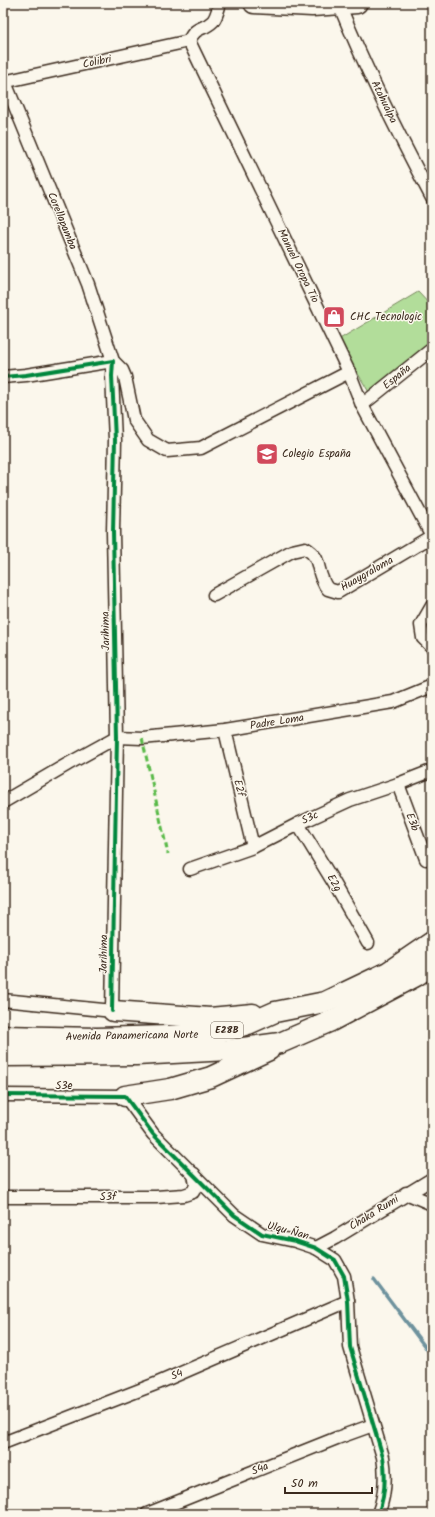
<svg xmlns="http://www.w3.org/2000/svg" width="435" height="1517" font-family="Kalam,sans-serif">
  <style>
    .green { fill: #b2dd9a; stroke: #76845c }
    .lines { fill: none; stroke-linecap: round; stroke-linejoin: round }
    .stream { stroke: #6e929d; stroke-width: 3.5 }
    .minor-casing { stroke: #3b2a1e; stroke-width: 15 }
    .trunk-casing { stroke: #3b2a1e; stroke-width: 23 }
    .minor { stroke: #fbf7ec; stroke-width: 12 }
    .trunk { stroke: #fbf7ec; stroke-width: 20 }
    .quiet { stroke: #58b947; stroke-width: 3; stroke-dasharray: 6 3; stroke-linecap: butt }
    .cycleway-casing { stroke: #fbf7ec; stroke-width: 6 }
    .cycleway { stroke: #00873e; stroke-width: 4 }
    .labels { text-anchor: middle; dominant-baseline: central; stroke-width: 3; stroke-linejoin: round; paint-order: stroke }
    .shield { fill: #fbf7ec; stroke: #75685c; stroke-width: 1 }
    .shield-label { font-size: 10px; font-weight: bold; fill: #3b2a1e }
    .street-label { font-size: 11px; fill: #3b2a1e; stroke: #fbf7ec }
    .poi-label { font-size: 11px; fill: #3b2a1e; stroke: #fbf7ec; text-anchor: start }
  </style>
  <rect width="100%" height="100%" fill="#fbf7ec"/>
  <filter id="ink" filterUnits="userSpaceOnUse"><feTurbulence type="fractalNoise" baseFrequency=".025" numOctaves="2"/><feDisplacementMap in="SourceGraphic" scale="8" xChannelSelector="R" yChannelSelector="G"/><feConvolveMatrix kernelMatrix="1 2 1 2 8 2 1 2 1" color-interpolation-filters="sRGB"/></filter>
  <g filter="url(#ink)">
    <polygon class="green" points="418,292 432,307 432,344 370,394 338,340"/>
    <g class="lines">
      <polyline class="stream" points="374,1279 432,1356"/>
      <g class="minor-casing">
        <g id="minor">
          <path d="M 220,3 C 218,9 217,16 213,21 C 203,31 196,25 189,41 L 349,372 L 362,405 L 432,536"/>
          <path d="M 339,4 C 366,70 399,136 432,198"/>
          <polyline points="3,82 189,41"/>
          <polyline points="5,82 88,284 113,361 122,370 125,377 134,420 148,440 167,451 201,448 349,372"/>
          <polyline points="3,377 26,375 113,361 112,376 115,440 113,532 117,737 112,1011"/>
          <polyline points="362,405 432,349"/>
          <path d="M 214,595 L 292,551 L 305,548 C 321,557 316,567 323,581 C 324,584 326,587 328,589 L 338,592 L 432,536"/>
          <polyline points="432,606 421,625 423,638 432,647"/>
          <polyline points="225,730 253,847"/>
          <polyline points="398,784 426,859"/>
          <polyline points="3,802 68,764 117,737 142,738 225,730 393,702 432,686"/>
          <polyline points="298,824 334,883 368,943"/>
          <polyline points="190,869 253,847 298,824 350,800 398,784 431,771"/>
          <polyline points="3,1000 113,1011"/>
          <path d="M 3,1095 L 125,1096 L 153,1134 L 234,1215 L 262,1234 L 295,1241 L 316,1248 L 335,1260 L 344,1276 L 348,1301 L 350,1347 L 383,1457 C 386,1475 385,1496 378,1514"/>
          <polyline points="406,1193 432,1204"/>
          <polyline points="3,1197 156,1197 184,1195 193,1192 196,1185 194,1174"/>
          <polyline points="316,1248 335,1238 432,1179"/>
          <polyline points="3,1443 158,1383 348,1301"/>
          <polyline points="147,1514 337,1438 373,1425"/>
        </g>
      </g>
      <g class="trunk-casing">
        <g id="trunk">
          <polyline points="254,3 312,6 357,3"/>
          <polyline points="113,1011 210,1018 253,1014"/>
          <polyline points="3,1036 97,1038 203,1035 229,1030 248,1024 275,1012 325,1002 388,972 432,942"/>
          <polyline points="3,1056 136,1055 228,1050 280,1043 331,1021 416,976 432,965"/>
          <polyline points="125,1096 170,1089 211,1077 269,1050"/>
        </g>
      </g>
      <use href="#minor" class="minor"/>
      <use href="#trunk" class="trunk"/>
      <polyline class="quiet" points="142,738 168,854"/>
      <g class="cycleway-casing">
        <g id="cycleway">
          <polyline points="3,377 26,375 113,361 112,376 115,440 113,532 117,737 112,1011"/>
          <path d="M 3,1095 L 125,1096 L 153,1134 L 234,1215 L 262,1234 L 295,1241 L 316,1248 L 335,1260 L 344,1276 L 348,1301 L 350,1347 L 383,1457 C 386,1475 385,1496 378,1514"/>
        </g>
      </g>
      <use href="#cycleway" class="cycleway"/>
    </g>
  </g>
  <defs>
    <g id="shop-square" transform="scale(1.15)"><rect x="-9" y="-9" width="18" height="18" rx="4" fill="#d1495b" stroke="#fbf7ec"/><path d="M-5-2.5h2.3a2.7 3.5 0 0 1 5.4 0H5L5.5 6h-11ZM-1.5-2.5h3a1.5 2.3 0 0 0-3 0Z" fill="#fff"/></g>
    <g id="university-square" transform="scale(1.15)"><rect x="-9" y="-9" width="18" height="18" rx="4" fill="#d1495b" stroke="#fbf7ec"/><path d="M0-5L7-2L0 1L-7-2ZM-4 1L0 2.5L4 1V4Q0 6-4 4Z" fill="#fff"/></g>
  </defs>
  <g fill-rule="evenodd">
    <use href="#shop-square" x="334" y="317"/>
    <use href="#university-square" x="267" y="454"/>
  </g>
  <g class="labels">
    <rect class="shield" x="211" y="1022" width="32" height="16" rx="3"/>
    <g class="shield-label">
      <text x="227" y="1030">E28B</text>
    </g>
    <g class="street-label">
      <text transform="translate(97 62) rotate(-12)">Colibri</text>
      <text transform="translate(384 102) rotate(64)">Atahualpa</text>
      <text transform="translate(62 221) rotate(68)">Corellapamba</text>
      <text transform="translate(298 266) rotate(64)">Manuel Oropa Tio</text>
      <text transform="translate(397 377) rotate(-39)">España</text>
      <text transform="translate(367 574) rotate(-30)">Huaygraloma</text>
      <text transform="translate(106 631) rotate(-91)">Jarihima</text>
      <text transform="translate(277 722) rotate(-9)">Padre Loma</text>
      <text transform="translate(239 788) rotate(76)">E2f</text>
      <text transform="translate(310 818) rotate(-25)">S3c</text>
      <text transform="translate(412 822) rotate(69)">E3b</text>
      <text transform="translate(334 883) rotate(60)">E2g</text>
      <text transform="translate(104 954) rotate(-89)">Jarihima</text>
      <text transform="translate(132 1036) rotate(-1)">Avenida Panamericana Norte</text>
      <text x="64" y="1086">S3e</text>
      <text x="108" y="1197">S3f</text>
      <text transform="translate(374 1213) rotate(-32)">Chaka Rumi</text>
      <text transform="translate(288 1231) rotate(15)">Ulqu Ñan</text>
      <text transform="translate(177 1375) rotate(-23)">S4</text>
      <text transform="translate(260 1469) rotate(-22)">S4a</text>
    </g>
    <g class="poi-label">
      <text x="350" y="317">CHC Tecnologic</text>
      <text x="282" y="454">Colegio España</text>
    </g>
  </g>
  <rect width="435" height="1517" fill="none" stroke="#fbf7ec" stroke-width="16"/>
  <rect x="8" y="8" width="419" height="1501" fill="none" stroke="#3b2a1e" stroke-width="1.5" filter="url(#ink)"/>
  <path d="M285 1487v6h87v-6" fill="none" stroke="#3b2a1e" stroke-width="2"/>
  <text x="291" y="1487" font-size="12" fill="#3b2a1e" stroke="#fbf7ec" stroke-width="3" paint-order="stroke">50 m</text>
</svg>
